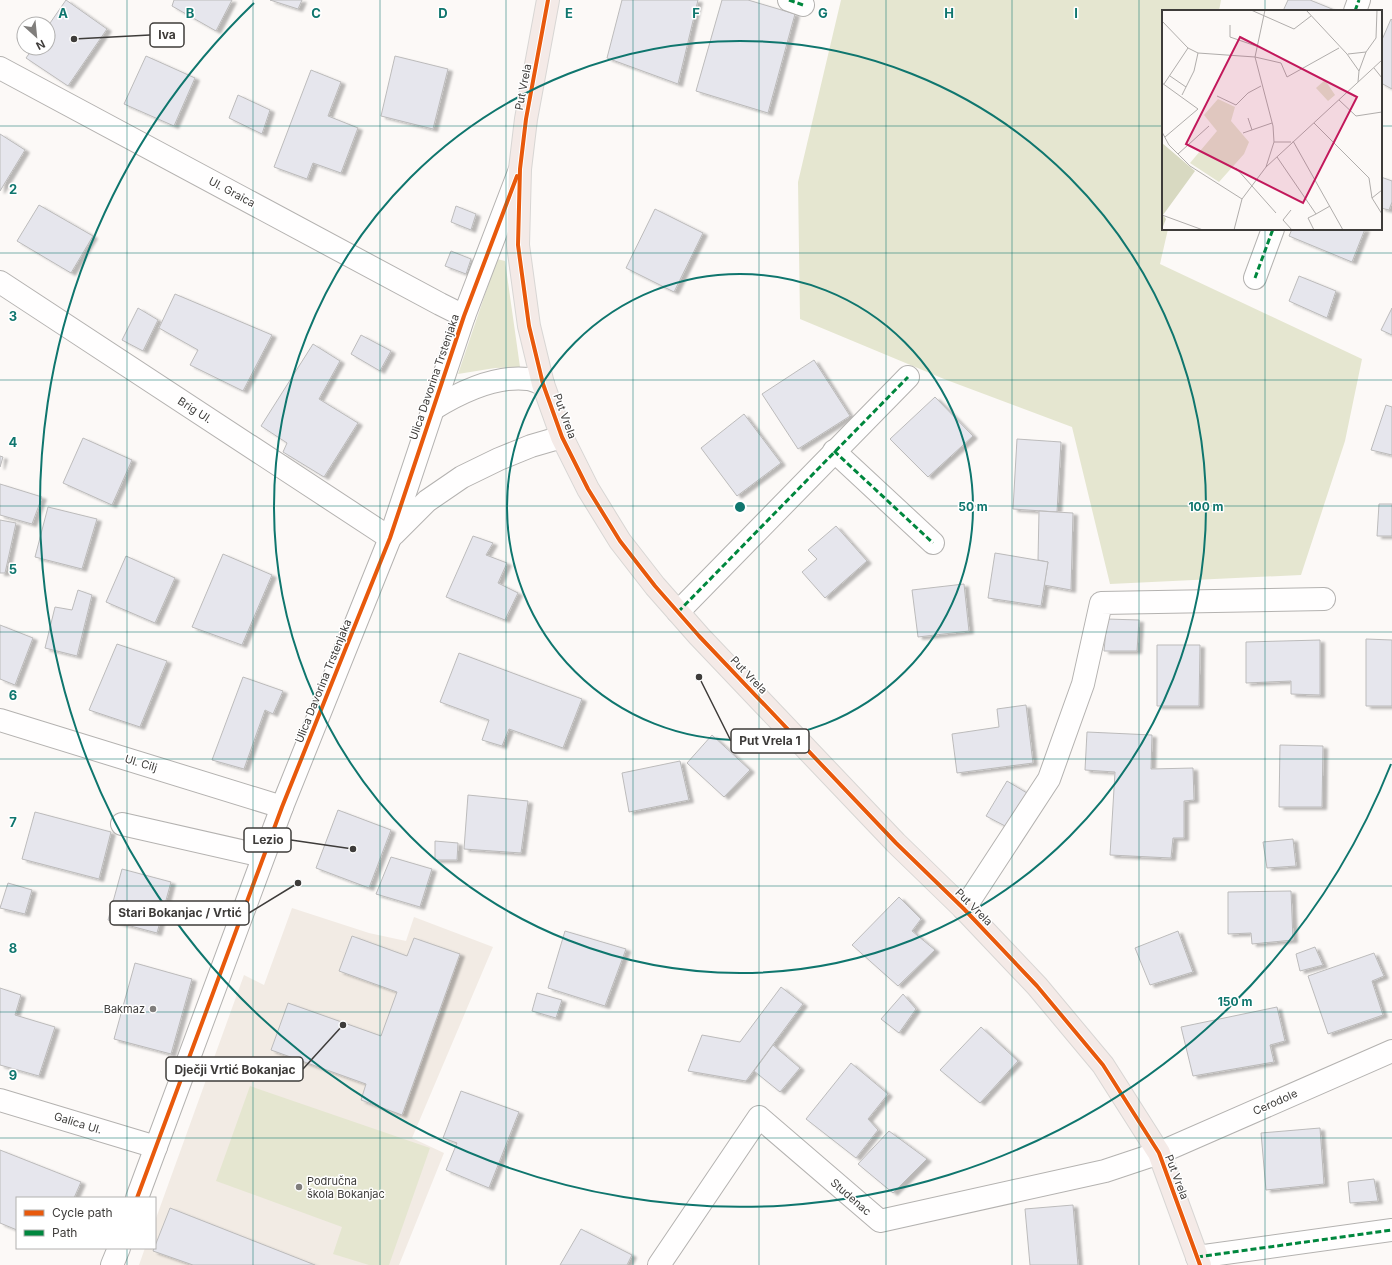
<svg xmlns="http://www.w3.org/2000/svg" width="1392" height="1265" font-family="Inter,sans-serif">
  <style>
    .built { fill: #f2ebe4 }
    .green { fill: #e5e6d0 }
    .building { fill: #e6e6ed; stroke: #bcbbbb; filter: url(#shadow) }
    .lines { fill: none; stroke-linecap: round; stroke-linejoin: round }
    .minor-casing { stroke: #b4b2b0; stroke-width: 24 }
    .major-casing { stroke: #d8d6d4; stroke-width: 24 }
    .minor { stroke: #fffefe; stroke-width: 22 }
    .major { stroke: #f4eae7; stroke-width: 22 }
    .quiet { stroke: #00873e; stroke-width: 3; stroke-dasharray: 6 3; stroke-linecap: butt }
    .cycleway-casing { stroke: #fff; stroke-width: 6 }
    .cycleway { stroke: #e8590c; stroke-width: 4 }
    .grid { fill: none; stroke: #0f766e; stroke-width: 1; stroke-opacity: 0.55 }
    .ring { fill: none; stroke: #0f766e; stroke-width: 2 }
    .poi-dot { fill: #807e7c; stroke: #fff; stroke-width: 1.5 }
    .labels { text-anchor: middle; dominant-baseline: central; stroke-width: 3; stroke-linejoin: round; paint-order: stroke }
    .street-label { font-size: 11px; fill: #3e3c3a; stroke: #fff }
    .poi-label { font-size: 11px; fill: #3e3c3a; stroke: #fff; text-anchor: end }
    .inset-road { fill: none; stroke: #b0adab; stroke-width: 1 }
    .view { fill: #c2185b; fill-opacity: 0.15; stroke: #c2185b; stroke-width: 2 }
    .inset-edge { fill: none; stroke: #3e3c3a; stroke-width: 2 }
    .grid-label { font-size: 13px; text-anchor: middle; font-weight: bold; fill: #0f766e; stroke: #fff; stroke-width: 3; stroke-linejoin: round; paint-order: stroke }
    .centre { fill: #0f766e; stroke: #fff; stroke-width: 2 }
    .ring-label { font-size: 12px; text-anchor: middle; font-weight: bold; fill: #0f766e; stroke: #fff; stroke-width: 3; stroke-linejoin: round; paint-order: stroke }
    .leader { fill: none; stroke: #3e3c3a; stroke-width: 1.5 }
    .callout-dot { fill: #3e3c3a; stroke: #fff; stroke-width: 1.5 }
    .callout { fill: #fff; stroke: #3e3c3a; stroke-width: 1.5 }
    .callout-label { font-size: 12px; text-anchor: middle; font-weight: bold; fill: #3e3c3a }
  </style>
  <defs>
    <filter id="shadow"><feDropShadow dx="4.5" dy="2.5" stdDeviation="1" flood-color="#0004"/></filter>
  </defs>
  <rect width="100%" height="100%" fill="#fcf9f7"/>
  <polygon class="built" points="292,908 369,933 406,941 414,917 493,947 412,1138 444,1153 399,1265 139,1265 145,1248 155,1248 155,1221 244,975 264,985"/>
  <g class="green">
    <polygon points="841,0 1221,0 1219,11 1163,11 1163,229 1168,229 1160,264 1362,359 1345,441 1301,575 1110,584 1072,427 944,379 800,319 798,182"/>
    <polygon points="497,259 505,261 520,367 495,368 458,374"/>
    <polygon points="250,1086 430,1148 389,1265 369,1265 333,1254 342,1227 216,1181"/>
  </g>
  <g class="building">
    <polygon points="66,0 107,29 68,86 26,58 33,48 48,48 48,26"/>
    <polygon points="174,0 232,0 216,31 172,6"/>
    <polygon points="270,0 302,0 298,9"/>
    <polygon points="622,0 698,0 678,84 607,58"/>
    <polygon points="722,0 748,0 795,14 768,113 696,91"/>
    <polygon points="1288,0 1310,0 1337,11 1283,11"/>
    <polygon points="1391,19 1392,20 1392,89 1381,83 1381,42"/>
    <polygon points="146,56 195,78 174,126 124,104"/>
    <polygon points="395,56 448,69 433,129 381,116"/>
    <polygon points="311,70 341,82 328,116 358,128 341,173 313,163 307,179 274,167"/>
    <polygon points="238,95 270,110 262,134 229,118"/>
    <polygon points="0,134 25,150 0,191"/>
    <polygon points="1381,177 1392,181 1392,202 1389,210 1381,208"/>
    <polygon points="39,205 93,236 71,273 17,241"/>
    <polygon points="456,206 476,214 471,230 451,222"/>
    <polygon points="655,209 703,233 674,292 626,268"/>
    <polygon points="1292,229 1365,229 1352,262 1289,236"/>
    <polygon points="451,251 471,259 466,274 445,266"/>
    <polygon points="1299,276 1336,291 1327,318 1289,301"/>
    <polygon points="175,294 272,335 243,391 190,365 198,350 159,328"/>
    <polygon points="138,308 158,320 143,351 122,340"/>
    <polygon points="1392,308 1392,335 1381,330"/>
    <polygon points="361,335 391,351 380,371 351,354"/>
    <polygon points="313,344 340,361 319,399 358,423 324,477 283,452 287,443 261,426"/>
    <polygon points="814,360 850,416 798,449 762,394"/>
    <polygon points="935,397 973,436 928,477 890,439"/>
    <polygon points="1386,405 1392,407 1392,455 1371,450"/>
    <polygon points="744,414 781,463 737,496 701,448"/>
    <polygon points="83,438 132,460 112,505 63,483"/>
    <polygon points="1017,439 1061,442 1057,512 1013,509"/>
    <polygon points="0,456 3,457 0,467"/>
    <polygon points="0,484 42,497 32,524 0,515"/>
    <polygon points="1379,504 1392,504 1392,536 1377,536"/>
    <polygon points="48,507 97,519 82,569 35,557"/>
    <polygon points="1039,511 1073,513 1071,590 1044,585 1048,562 1038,560"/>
    <polygon points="0,520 16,523 5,573 0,573"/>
    <polygon points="836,526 867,561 825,598 802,572 817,559 808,550"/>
    <polygon points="473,536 493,543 486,555 507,563 498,583 518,593 505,620 446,597"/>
    <polygon points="995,553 1048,562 1041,606 988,598"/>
    <polygon points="223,554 272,575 242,645 192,627"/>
    <polygon points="126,556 175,578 155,623 106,602"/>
    <polygon points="964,584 969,631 918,637 912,590"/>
    <polygon points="78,590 92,595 77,656 45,648 55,607 72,610"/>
    <polygon points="1107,619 1139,620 1137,651 1104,651"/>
    <polygon points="0,625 33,638 15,685 0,679"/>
    <polygon points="1366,639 1392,640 1392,706 1366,706"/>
    <polygon points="1320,640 1320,695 1291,694 1291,681 1246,683 1246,642"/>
    <polygon points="117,644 167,661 140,727 89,710"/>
    <polygon points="1157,645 1200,645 1199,706 1157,706"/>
    <polygon points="459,653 582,699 563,748 509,729 502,746 482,740 489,720 440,702"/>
    <polygon points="243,677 283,691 273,714 265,710 244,769 212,760"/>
    <polygon points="1026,705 1033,763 957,773 952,734 999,727 997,709"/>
    <polygon points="1087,732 1152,735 1151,769 1193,768 1194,800 1184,801 1184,838 1173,838 1171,858 1110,855 1115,772 1085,770"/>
    <polygon points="712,735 750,770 724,797 687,763"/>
    <polygon points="1280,745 1323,746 1322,807 1279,807"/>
    <polygon points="680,761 689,800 629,812 622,773"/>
    <polygon points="1007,781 1027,793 1007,827 986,816"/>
    <polygon points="468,795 528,801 521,853 464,849"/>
    <polygon points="338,810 391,830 369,888 316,868"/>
    <polygon points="35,812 111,832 99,879 22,859"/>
    <polygon points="1293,839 1296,866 1267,868 1263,842"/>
    <polygon points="435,841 458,843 457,860 435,860"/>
    <polygon points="391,857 432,869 420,907 376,894"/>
    <polygon points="122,869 171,882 157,933 108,920"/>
    <polygon points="8,883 32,890 25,914 0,908"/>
    <polygon points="1291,891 1293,940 1252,944 1251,933 1228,934 1228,892"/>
    <polygon points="899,897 921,919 912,931 935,950 898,986 852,945"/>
    <polygon points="565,931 626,949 605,1006 548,988"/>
    <polygon points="1178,931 1193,972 1150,985 1135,948"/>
    <polygon points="352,936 407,956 414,938 460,954 402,1115 361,1100 366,1084 271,1050 288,1003 381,1036 397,992 339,971"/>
    <polygon points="1315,947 1323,965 1300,971 1296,954"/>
    <polygon points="1374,953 1384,976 1372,981 1383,1015 1328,1034 1308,976"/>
    <polygon points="135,963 192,979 171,1054 114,1039"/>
    <polygon points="781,987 803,1004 746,1081 688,1071 702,1035 740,1042"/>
    <polygon points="0,988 21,995 15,1015 55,1027 39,1076 0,1065"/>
    <polygon points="537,993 562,1000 556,1018 532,1011"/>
    <polygon points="903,994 916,1009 899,1033 881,1019"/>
    <polygon points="1277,1007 1285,1041 1270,1045 1274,1062 1193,1076 1181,1027"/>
    <polygon points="981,1027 1018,1061 980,1103 940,1070"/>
    <polygon points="773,1045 800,1068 780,1092 754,1071"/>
    <polygon points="851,1063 888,1094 868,1119 878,1130 856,1158 806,1119"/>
    <polygon points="461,1091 519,1112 489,1188 446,1170 457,1143 443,1138"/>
    <polygon points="1320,1128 1324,1184 1266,1190 1261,1133"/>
    <polygon points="889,1131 927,1159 893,1193 858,1164"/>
    <polygon points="0,1150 81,1182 74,1198 17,1198 17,1230 0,1223"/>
    <polygon points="1374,1179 1378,1201 1350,1203 1348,1182"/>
    <polygon points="1073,1205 1078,1265 1030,1265 1025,1209"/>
    <polygon points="170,1208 315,1265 193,1265 153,1251"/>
    <polygon points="581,1229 632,1255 627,1265 560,1265"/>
  </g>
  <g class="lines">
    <g class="minor-casing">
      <g id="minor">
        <polyline points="789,0 803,5"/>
        <polyline points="1355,11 1359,0"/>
        <polyline points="0,68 440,304 464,316"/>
        <polyline points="1255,278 1273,229"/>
        <polyline points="0,282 390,538"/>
        <path d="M 433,409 C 459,393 496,375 528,379 C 533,380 538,382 543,384"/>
        <polyline points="834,451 933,543"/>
        <polyline points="394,534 427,501 462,477 499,459 531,446 562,437"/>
        <polyline points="678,612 908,377"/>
        <polyline points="0,720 282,807"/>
        <polyline points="122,824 263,856"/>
        <polyline points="964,909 1049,779 1083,684 1101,603 1324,599"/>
        <polyline points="0,1100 156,1147"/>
        <polyline points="137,1198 282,807 390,538 464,316 519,172"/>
        <polyline points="1197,1257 1392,1230"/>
        <polyline points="112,1265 119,1248"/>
        <polyline points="659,1265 759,1117 880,1221 1105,1171 1159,1153 1392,1051"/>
      </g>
    </g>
    <g class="major-casing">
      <polyline id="major" points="548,0 526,119 520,169 518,245 529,326 543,384 562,437 588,489 620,541 655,586 699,636 896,843 964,909 1037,986 1103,1065 1159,1153 1200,1265"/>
    </g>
    <use href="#minor" class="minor"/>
    <use href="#major" class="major"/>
    <g class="quiet">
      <polyline points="789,0 803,5"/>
      <polyline points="1355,11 1359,0"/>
      <polyline points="1255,278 1273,229"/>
      <polyline points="834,451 933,543"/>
      <polyline points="678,612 908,377"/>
      <polyline points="1197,1257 1392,1230"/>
    </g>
    <g class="cycleway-casing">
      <g id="cycleway">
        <polyline points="548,0 526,119 520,169 518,245 529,326 543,384 562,437 588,489 620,541 655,586 699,636 896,843 964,909 1037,986 1103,1065 1159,1153 1200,1265"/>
        <polyline points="137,1198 282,807 390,538 464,316 517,176"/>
      </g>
    </g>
    <use href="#cycleway" class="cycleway"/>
  </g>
  <path class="grid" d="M 127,0 L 127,1198M 253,0 L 253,1265M 380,0 L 380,1265M 506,0 L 506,1265M 633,0 L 633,1265M 759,0 L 759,1265M 886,0 L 886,1265M 1012,0 L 1012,1265M 1139,0 L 1139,1265M 1265,0 L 1265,11M 0,126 L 1163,126M 1381,126 L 1392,126M 1265,229 L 1265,1265M 0,253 L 1392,253M 0,380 L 1392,380M 0,506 L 1392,506M 0,632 L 1392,632M 0,759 L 1392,759M 0,886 L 1392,886M 0,1012 L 1392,1012M 0,1138 L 1392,1138M 127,1248 L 127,1265"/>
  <g class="ring">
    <circle cx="740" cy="507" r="233"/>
    <circle cx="740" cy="507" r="466"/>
    <path d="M1391 764A700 700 0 1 1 254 3"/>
  </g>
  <g class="poi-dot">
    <circle cx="153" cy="1009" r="4"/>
    <circle cx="299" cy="1187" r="4"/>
  </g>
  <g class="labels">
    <g class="street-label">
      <text transform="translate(523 87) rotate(-79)">Put Vrela</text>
      <text transform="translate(232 192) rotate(28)">Ul. Graica</text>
      <text transform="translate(434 377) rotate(-71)">Ulica Davorina Trstenjaka</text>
      <text transform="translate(195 410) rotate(33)">Brig Ul.</text>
      <text transform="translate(565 416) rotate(70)">Put Vrela</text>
      <text transform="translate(749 675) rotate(46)">Put Vrela</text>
      <text transform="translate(323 681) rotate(-68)">Ulica Davorina Trstenjaka</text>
      <text transform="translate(141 763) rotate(17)">Ul. Cilj</text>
      <text transform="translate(974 907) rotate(45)">Put Vrela</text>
      <text transform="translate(1275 1102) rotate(-24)">Cerodole</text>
      <text transform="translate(78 1123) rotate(17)">Galica Ul.</text>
      <text transform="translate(1177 1177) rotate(69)">Put Vrela</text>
      <text transform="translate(851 1197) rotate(41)">Studenac</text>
    </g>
    <g class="poi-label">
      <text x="145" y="1009">Bakmaz</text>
      <text x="307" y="1181" text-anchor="start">Područna<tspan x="307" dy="13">škola Bokanjac</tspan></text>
    </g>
  </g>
  <g transform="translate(1162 10)">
    <rect width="220" height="220" fill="#fcf9f7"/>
    <path d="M 163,70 L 173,85 L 166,91 L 154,78 ZM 56,89 L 73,97 L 69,111 L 87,132 L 82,144 L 57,172 L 28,153 L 55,121 L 42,105 Z" fill="#e5e6d0"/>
    <path d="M 0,133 L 33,161 L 1,205 L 4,209 L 0,219 Z" fill="#d8d9c1"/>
    <path class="inset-road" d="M 89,0 L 132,19 L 149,6M 144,0 L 185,44 L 197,61 L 196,72M 0,11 L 26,38 L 36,43 L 93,47 L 119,53 L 125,67 L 177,38M 68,15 L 68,27 L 94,36M 186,44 L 204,42M 212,58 L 220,68M 197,61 L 204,42 L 214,28 L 215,0M 8,66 L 24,77M 0,73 L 36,99 L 3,127M 2,74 L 26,38M 20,85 L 32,61 L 36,43M 55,86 L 74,95 L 86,83 L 99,76M 177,90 L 194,106 L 220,102M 86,108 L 90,120M 152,113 L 207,168 L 210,188 L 220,204M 0,122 L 7,135 L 28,156 L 80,189M 81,123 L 110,113M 131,131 L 181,220M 112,132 L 129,132M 16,144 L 47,116M 115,147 L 154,204 L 168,196M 104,157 L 220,50M 74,158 L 114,203M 210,188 L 220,180M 129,200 L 121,210 L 130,220M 0,205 L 41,220M 72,220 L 80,189 L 104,157 L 112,132 L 111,116 L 93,47 L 103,0M 152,220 L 146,208 L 154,204"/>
    <path class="view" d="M 78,27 L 195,87 L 141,193 L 24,134 Z"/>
    <rect width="220" height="220" class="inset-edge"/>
  </g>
  <g class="grid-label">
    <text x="63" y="18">A</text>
    <text x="190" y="18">B</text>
    <text x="316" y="18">C</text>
    <text x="443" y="18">D</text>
    <text x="569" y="18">E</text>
    <text x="696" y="18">F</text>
    <text x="823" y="18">G</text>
    <text x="949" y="18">H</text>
    <text x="1076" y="18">I</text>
    <text x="13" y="194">2</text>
    <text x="13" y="321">3</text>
    <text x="13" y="447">4</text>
    <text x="13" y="574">5</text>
    <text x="13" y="700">6</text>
    <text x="13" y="827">7</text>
    <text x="13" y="953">8</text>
    <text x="13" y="1080">9</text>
  </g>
  <circle cx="740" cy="507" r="6" class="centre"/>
  <g class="ring-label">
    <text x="973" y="511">50 m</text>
    <text x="1206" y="511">100 m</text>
    <text x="1235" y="1006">150 m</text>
  </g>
  <path class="leader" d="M74 39L150 35M699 677L731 741M353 849L291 840M298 883L249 913M343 1025L303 1069"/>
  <g class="callout-dot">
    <circle cx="74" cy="39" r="4"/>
    <circle cx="699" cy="677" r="4"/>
    <circle cx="353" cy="849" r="4"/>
    <circle cx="298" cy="883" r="4"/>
    <circle cx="343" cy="1025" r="4"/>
  </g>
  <g class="callout">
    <rect x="150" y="23" width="34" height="24" rx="4"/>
    <rect x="731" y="729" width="78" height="24" rx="4"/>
    <rect x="244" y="828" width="47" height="24" rx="4"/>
    <rect x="110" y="901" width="139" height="24" rx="4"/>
    <rect x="166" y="1057" width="137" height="24" rx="4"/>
  </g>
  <g class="callout-label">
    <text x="167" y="39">Iva</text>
    <text x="770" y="745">Put Vrela 1</text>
    <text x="268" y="844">Lezio</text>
    <text x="180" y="917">Stari Bokanjac / Vrtić</text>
    <text x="235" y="1074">Dječji Vrtić Bokanjac</text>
  </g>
  <rect x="16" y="1197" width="140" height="52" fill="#ffffff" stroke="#b2b1b0"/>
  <rect x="24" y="1210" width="20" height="6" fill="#e8590c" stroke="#b2b1b0"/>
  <text x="52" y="1217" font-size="12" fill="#3e3c3a">Cycle path</text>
  <rect x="24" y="1230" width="20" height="6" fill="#00873e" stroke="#b2b1b0"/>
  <text x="52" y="1237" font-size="12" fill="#3e3c3a">Path</text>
  <g transform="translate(36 36) rotate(153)"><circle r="19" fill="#ffffff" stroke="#b2b1b0"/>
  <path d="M0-3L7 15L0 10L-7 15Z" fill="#807e7c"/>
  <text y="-6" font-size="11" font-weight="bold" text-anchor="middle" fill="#3e3c3a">N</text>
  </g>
</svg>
